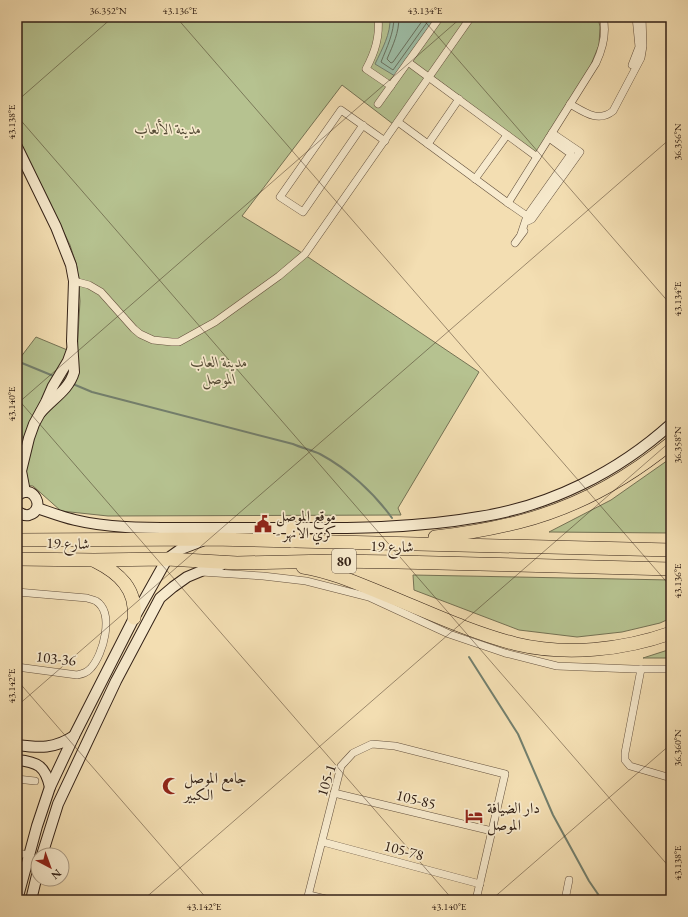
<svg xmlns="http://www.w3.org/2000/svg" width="688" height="917" font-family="'EB Garamond',Amiri,serif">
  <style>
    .green { fill: #b6c290; stroke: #757254 }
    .water { fill: #9dbda6; stroke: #737f6d }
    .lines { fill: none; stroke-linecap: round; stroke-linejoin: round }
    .shore { stroke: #68705e; stroke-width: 1 }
    .stream { stroke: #737f6d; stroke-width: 2 }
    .street-casing { stroke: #64513e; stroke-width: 8 }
    .secondary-casing { stroke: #342217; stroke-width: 12 }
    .highway-casing { stroke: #342217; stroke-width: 14 }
    .street { stroke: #f7eacd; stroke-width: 7 }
    .secondary { stroke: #f7eacd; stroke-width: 10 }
    .highway { stroke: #f3deb2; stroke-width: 13 }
    .ticks { fill: none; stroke: #342217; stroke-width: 1; stroke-opacity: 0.45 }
    .labels { text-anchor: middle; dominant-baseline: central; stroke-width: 3.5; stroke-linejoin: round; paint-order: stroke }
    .shield { fill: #f7eacd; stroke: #6e5e4e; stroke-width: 1 }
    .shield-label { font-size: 14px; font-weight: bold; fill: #342217 }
    .park-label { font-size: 15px; font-style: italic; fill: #544a35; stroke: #f7eacd }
    .poi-label { font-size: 15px; fill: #342217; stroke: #f7eacd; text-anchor: start }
    .street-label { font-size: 15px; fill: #342217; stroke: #f7eacd }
    .neatline { fill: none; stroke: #342217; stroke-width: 1.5 }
    .ticks-label { font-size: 10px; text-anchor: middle; fill: #342217 }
  </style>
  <rect width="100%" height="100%" fill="#f3deb2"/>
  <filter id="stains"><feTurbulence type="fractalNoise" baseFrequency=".005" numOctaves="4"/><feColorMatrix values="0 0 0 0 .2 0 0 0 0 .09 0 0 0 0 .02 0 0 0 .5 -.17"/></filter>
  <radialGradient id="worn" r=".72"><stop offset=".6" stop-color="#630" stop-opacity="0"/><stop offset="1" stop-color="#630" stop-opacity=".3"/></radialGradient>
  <g class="green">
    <polygon points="17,17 598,17 600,27 599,45 590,67 537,154 430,74 393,124 342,85 242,216 299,251 479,372 398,508 401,515 108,516 61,511 33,486 17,484 17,362 36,337 77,354 80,301 77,267 70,245 17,138"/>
    <polygon points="671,458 671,533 549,532 611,500"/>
    <polygon points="413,575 671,580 671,618 660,623 622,632 577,637 519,630 414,590"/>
    <polygon points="671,649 671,658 643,658"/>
  </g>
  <path class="water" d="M 390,17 L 436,17 L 395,76 L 375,64 C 382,49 391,34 390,17 Z"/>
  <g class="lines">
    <g class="shore">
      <path d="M 394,17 C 394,33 387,47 381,62 L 393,70 L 431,17"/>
      <path d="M 399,17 C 399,33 393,45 387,59 L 391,63 L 393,62 L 425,17"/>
    </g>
    <g class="stream">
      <polyline points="17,361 56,377"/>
      <path d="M 73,384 L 92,392 L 293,444 C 302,448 312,450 320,454 C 348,469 374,493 392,518"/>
      <polyline points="469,657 518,734 553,815 589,881 602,900"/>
    </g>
    <g class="street-casing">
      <g id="street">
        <path d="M 378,17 C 380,37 375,52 366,69 L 391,86"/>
        <polyline points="408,62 537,157"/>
        <polyline points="632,65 639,47 636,17"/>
        <polyline points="378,104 440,17"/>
        <path d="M 570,104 C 584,112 598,123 613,111 L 641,58 L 643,46 L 642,17"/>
        <path d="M 398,122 L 508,203 L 596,63 C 603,48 607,33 603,17"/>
        <polyline points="363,125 303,212 280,197 341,110 385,141"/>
        <polyline points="549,138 571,154 527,216 527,219 528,221 532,219 580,152 552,133"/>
        <polyline points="428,144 459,99"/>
        <polyline points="475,179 507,135"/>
        <polyline points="508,203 527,216 521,234"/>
        <polyline points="515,243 524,231"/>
        <polyline points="74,281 89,285 101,292 134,329 140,334 153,340 172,342 179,342 215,322 279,276 305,254 471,17"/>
        <polyline points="17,524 20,514"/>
        <polyline points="201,572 263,576 306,581 369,597 449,634 505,653 557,666 633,669 671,669"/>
        <path d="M 17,592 L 87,598 C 90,599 94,600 96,601 C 115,613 103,655 91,668 C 87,673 82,674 77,675 L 17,667"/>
        <polyline points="641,669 625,753 625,760 630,766 671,778"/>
        <polyline points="17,779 35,781"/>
        <polyline points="334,793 492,831"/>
        <polyline points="323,842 480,884"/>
        <polyline points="17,853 29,855"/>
        <polyline points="309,895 330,900"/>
        <polyline points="307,900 341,766 353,753 372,744 395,746 505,774 476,900"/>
        <polyline points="565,900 569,880"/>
      </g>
    </g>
    <g class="secondary-casing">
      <g id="secondary">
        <path d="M 17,147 L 56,227 L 71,265 L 74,281 L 72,341 L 74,372 C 69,390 52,399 41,412"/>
        <polyline points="25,492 21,471 29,438 34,424 46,402 53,386 68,361 72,350"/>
        <path d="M 17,496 C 33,481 47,510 29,515 C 24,516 21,514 17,511"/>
        <path d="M 37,508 C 49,512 62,517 75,520 C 108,528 143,528 177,528 C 204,528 230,528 257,528 C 330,528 407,530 479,517 C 550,506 618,472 671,424"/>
        <path d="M 17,745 C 40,748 54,749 74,736"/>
        <path d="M 17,760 C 38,762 45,766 50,787"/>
        <polyline points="42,855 58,804 116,681 160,598 173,587 187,577 211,567 221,565"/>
        <polyline points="17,900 37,826 50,787 74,736 134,618 167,559 181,549 202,541"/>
        <polyline points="31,900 38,871"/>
      </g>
    </g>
    <g class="highway-casing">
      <g id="highway">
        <path d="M 435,537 C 463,534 491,529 519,522 C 574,508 627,479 671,443"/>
        <polyline points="17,540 212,539 671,550"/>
        <polyline points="292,541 293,528"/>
        <polyline points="17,559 94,560 167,559 237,563 332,561 398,562 671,569"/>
        <path d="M 95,561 C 119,573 137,589 134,618"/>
        <path d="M 303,567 C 334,572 363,586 391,597 C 432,614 473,633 516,644 C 566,656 623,650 671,633"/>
      </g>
    </g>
    <use href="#street" class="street"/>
    <use href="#secondary" class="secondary"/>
    <use href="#highway" class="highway"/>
  </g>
  <path class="ticks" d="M 176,17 L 671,587M 421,17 L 671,305M 665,17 L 671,23M 17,101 L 113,17M 17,116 L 671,869M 17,398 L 453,900M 17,404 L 462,17M 17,680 L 208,900M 17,706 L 671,138M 143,900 L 671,441M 491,900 L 671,744"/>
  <defs>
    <g id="civic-bare" transform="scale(1.38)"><path d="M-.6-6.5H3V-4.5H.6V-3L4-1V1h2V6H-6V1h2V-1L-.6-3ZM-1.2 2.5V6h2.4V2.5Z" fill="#8f2418" stroke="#f7eacd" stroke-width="2.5" paint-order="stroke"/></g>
    <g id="mosque-bare" transform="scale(1.38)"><path d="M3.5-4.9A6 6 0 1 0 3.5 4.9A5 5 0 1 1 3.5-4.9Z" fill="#8f2418" stroke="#f7eacd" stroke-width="2.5" paint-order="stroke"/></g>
    <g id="hotel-bare" transform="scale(1.38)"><path d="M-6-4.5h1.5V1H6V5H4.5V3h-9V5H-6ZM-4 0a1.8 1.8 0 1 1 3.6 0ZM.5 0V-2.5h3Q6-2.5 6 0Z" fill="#8f2418" stroke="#f7eacd" stroke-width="2.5" paint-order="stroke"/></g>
  </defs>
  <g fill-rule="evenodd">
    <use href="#civic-bare" x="263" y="524"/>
    <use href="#mosque-bare" x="171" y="786"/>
    <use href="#hotel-bare" x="474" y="816"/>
  </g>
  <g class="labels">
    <rect class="shield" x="332" y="549" width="24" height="24" rx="3"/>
    <g class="shield-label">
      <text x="344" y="561">80</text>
    </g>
    <g class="park-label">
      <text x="168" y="128">مدينة الألعاب</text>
      <text x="219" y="361">مدينة العاب<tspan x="219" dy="17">الموصل</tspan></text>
    </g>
    <g class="poi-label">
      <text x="276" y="515">موقع الموصل<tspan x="276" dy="17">- كري الانهر</tspan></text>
      <text x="184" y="777">جامع الموصل<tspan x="184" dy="17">الكبير</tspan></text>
      <text x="487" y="807">دار الضيافة<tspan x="487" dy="17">الموصل</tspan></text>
    </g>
    <g class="street-label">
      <text transform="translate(68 543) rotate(1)">شارع 19</text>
      <text transform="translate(392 546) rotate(1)">شارع 19</text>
      <text transform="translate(56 658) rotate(6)">103-36</text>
      <text transform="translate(326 780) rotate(-72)">105-1</text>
      <text transform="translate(416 799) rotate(14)">105-85</text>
      <text transform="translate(404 850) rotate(15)">105-78</text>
    </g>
  </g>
  <rect width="688" height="917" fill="none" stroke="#f3deb2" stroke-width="44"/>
  <g transform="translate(50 867) rotate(139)"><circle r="19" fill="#f7eacd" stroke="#a99a84"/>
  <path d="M0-3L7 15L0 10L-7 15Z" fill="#8f2418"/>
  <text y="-6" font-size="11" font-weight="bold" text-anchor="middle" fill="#342217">N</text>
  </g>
  <rect x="22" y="22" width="644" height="873" class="neatline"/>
  <g class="ticks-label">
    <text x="108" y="14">36.352°N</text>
    <text x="180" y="14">43.136°E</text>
    <text x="425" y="14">43.134°E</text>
    <text transform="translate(11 122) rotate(-90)" y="4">43.138°E</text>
    <text transform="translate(677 142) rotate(-90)" y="4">36.356°N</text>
    <text transform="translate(677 299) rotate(-90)" y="4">43.134°E</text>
    <text transform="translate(11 404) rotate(-90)" y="4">43.140°E</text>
    <text transform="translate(677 445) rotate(-90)" y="4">36.358°N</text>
    <text transform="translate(677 581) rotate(-90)" y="4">43.136°E</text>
    <text transform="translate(11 686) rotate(-90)" y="4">43.142°E</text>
    <text transform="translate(677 748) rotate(-90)" y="4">36.360°N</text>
    <text transform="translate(677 863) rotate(-90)" y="4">43.138°E</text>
    <text x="204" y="910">43.142°E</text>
    <text x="449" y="910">43.140°E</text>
  </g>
  <rect width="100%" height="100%" filter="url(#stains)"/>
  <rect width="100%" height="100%" fill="url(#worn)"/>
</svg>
